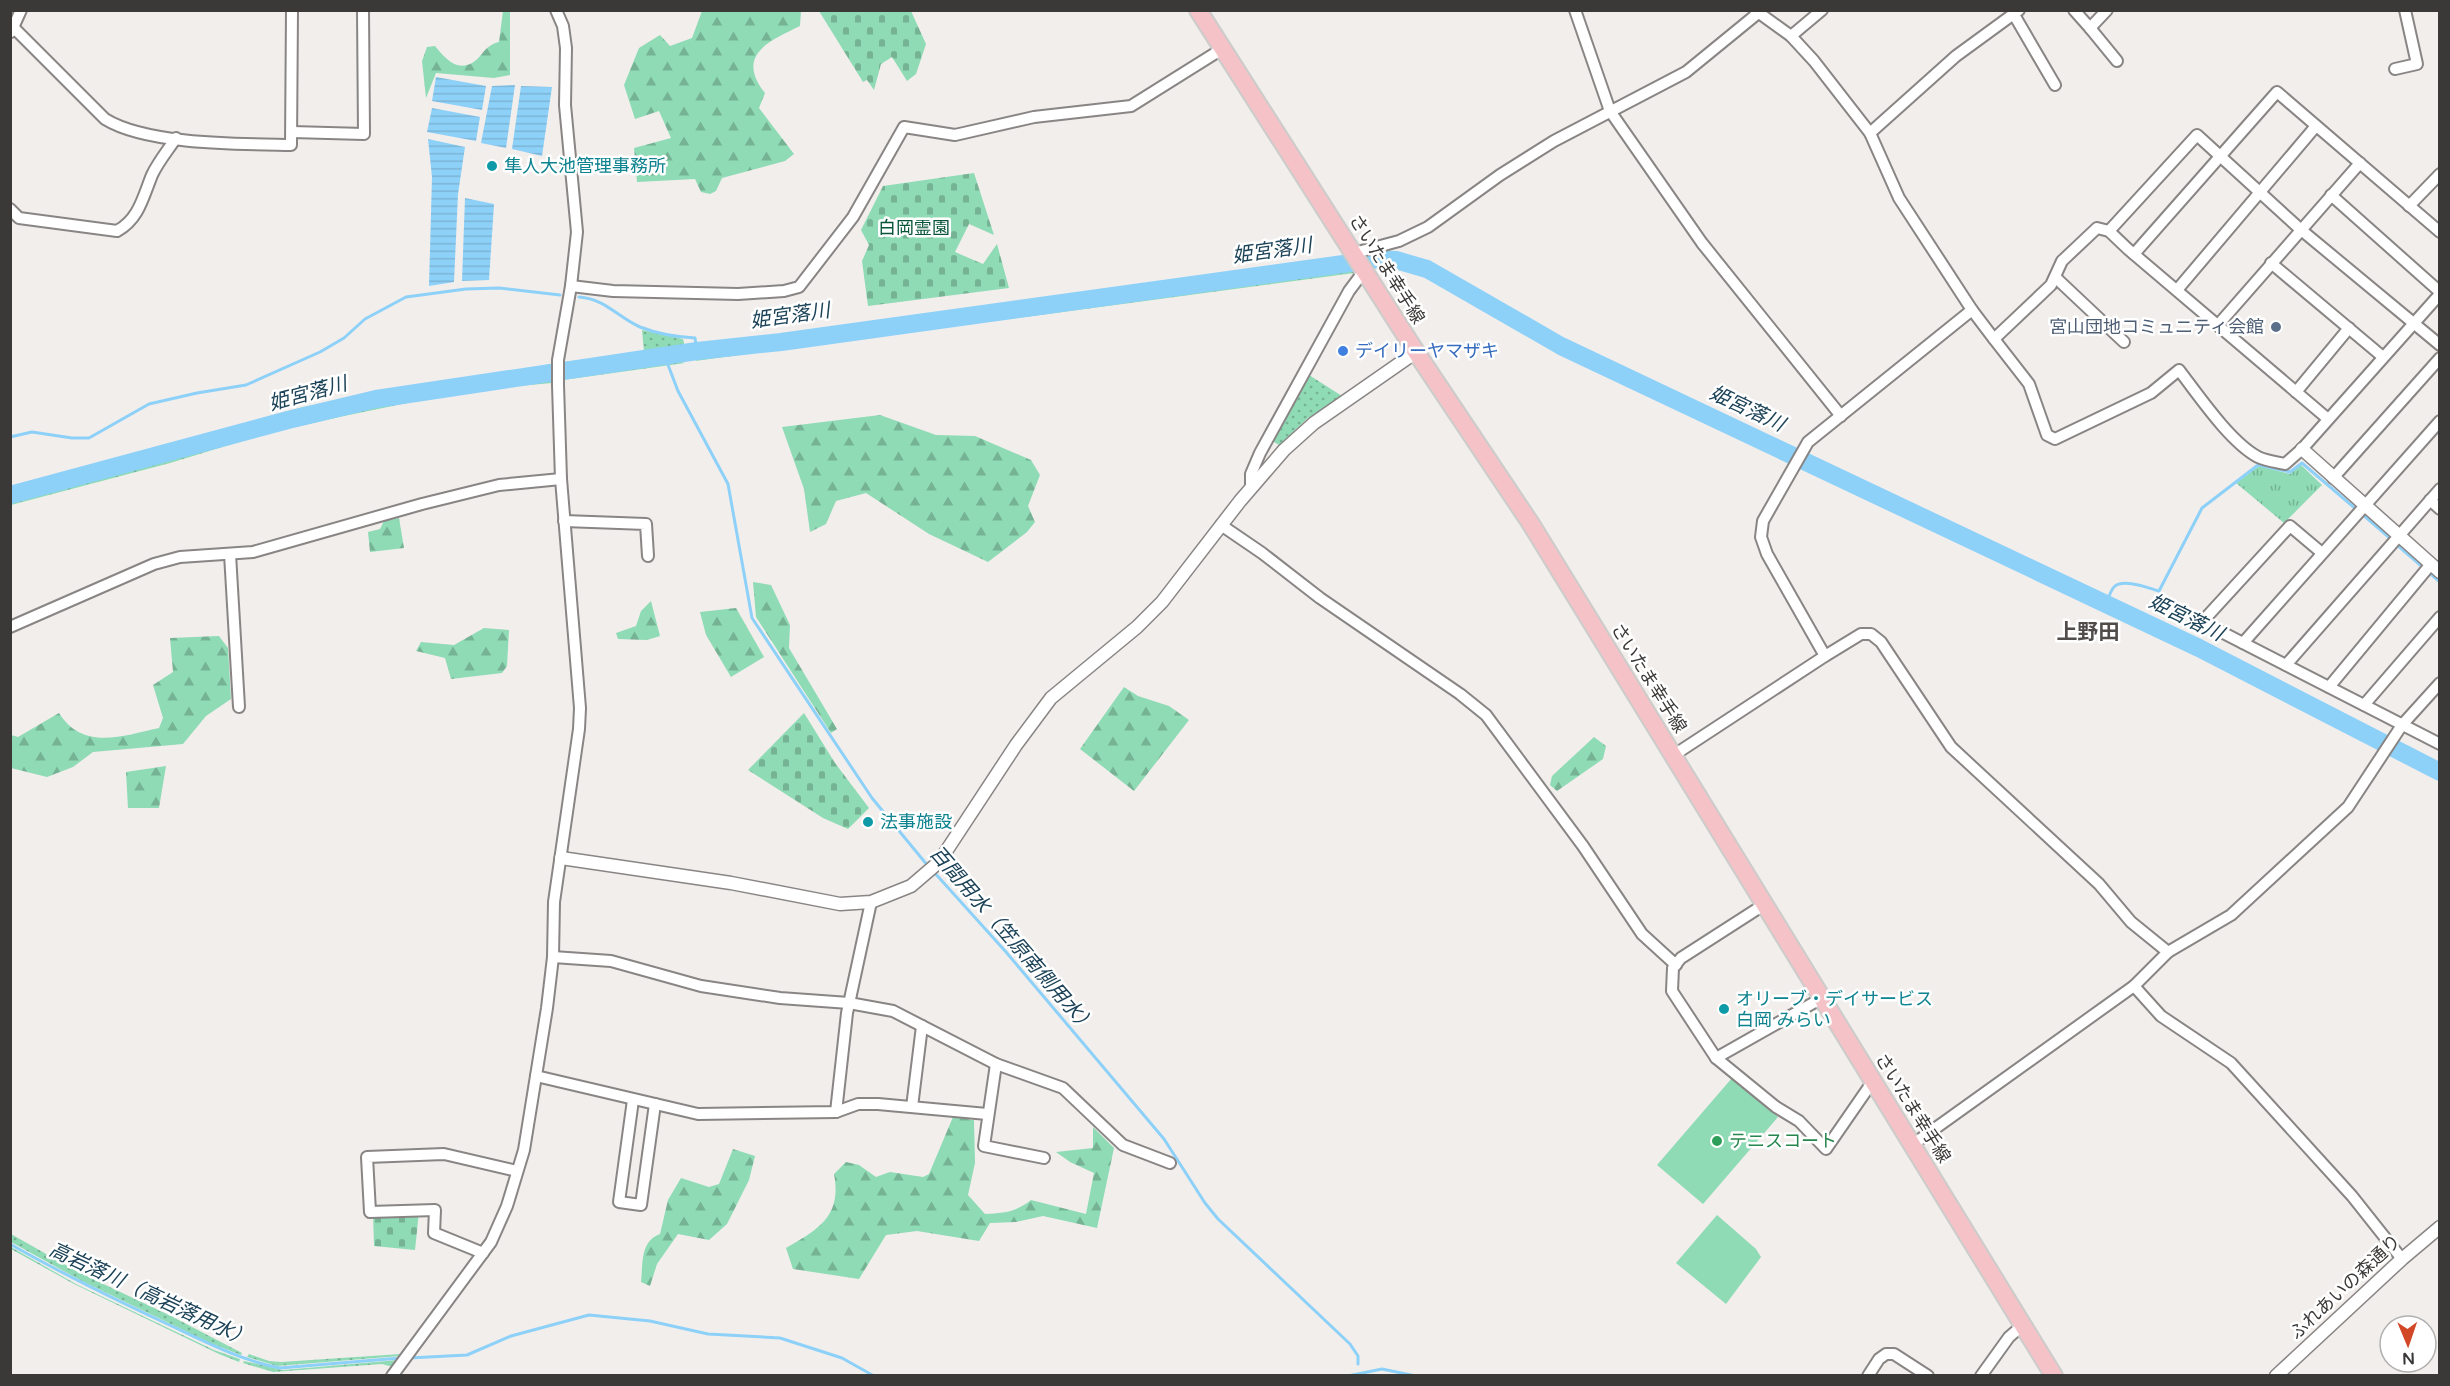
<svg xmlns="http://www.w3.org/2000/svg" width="2450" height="1386" font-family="'Varela Round','Noto Sans JP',sans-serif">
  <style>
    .grass { fill: url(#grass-dots) }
    .forest { fill: url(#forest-firs) }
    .cemetery { fill: url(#cemetery-stones) }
    .park { fill: url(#park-tufts) }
    .pitch { fill: #8edbb5 }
    .water { fill: url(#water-rules) }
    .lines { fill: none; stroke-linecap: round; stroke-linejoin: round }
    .stream { stroke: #8dd1f9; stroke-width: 3 }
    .river { stroke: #8dd1f9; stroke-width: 18 }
    .minor-casing { stroke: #898584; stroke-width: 14 }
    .tertiary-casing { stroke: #898584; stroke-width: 15 }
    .primary-casing { stroke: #cccccb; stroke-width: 20 }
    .minor { stroke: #fff; stroke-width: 10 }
    .tertiary { stroke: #fff; stroke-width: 12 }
    .primary { stroke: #f4c2c7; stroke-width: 16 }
    .culture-dot { fill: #0f9aa8; stroke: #fff; stroke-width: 2 }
    .service-dot { fill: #5c6f8a; stroke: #fff; stroke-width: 2 }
    .shop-dot { fill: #3f7fe0; stroke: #fff; stroke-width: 2 }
    .leisure-dot { fill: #2e9e5b; stroke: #fff; stroke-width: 2 }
    .labels { text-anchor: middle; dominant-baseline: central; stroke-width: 5; stroke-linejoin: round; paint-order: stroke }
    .culture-label { font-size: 18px; fill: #0d838f; stroke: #fff; text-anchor: start }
    .park-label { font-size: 18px; fill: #075539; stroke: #fff }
    .street-label { font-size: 18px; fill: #3b3938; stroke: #fff }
    .service-label { font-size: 18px; fill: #4e5e75; stroke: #fff; text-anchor: end }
    .shop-label { font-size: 18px; fill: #366cbe; stroke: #fff; text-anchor: start }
    .leisure-label { font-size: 18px; fill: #27864d; stroke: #fff; text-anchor: start }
    .water-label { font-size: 20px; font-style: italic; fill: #1c4358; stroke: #fff }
    .quarter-label { font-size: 21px; font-weight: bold; fill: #504c4a; stroke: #fff }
  </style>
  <defs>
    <pattern id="grass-dots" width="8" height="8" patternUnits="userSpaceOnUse" patternTransform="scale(1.5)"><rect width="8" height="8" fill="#8edbb5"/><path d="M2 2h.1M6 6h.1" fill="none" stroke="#75b394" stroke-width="1.8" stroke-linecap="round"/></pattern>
    <pattern id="forest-firs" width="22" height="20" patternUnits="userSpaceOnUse" patternTransform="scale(1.5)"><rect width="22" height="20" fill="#8edbb5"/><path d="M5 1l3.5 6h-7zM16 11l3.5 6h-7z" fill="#75b394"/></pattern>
    <pattern id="cemetery-stones" width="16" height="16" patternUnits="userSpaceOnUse" patternTransform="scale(1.5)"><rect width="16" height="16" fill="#8edbb5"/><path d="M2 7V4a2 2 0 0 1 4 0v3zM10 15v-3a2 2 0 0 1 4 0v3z" fill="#75b394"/></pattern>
    <pattern id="park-tufts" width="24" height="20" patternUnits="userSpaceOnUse" patternTransform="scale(1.5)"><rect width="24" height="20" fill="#8edbb5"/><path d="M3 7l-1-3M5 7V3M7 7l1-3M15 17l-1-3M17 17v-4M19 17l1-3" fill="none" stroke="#75b394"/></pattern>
    <pattern id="water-rules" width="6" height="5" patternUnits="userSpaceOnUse" patternTransform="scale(1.5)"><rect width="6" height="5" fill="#8dd1f9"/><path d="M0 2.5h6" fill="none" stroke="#7bb4d6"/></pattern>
  </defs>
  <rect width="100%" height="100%" fill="#f2eeec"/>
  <g class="grass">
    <polygon points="1351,267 1354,273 695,361 704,355"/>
    <polygon points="642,330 683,339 685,347 670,354 563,369 563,362 644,352"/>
    <polygon points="673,360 685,363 563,380 563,375"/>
    <polygon points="551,364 551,369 346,403 272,420 11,493 11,488 303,407"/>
    <polygon points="1309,375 1342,396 1308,418 1279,445 1274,442 1274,438"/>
    <polygon points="552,376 552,383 498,388 417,401 344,416 265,434 170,463 11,505 11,498 305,418 376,402"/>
    <polygon points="11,1234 78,1272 169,1315 242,1353 241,1355 210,1343 80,1280 11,1242"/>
    <polygon points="11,1247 76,1284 214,1350 240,1359 239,1362 219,1354 74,1284 11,1249"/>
    <polygon points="249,1354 269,1361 281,1362 401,1354 400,1356 277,1366 247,1357"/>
    <polygon points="398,1360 393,1367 382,1364 273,1372 243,1363 244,1361 283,1370"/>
  </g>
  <g class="forest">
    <path d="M 503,11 L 510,11 L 510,75 L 494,78 L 436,73 L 426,98 L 422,61 L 427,47 L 435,46 C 444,57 456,72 472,63 C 483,57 483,46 499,42 Z"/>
    <path d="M 702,11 L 801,11 L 800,26 C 769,41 735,55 765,93 L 759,108 L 794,154 L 785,161 L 722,178 L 716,191 L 710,194 L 701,192 L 695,179 L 637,182 L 634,148 L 671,138 L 659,111 L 635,119 L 624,85 L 639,48 L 660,35 L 670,46 L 692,38 Z"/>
    <polygon points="880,415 936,435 975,436 1031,460 1040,475 1028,506 1035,522 1027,532 988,562 929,534 866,493 836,501 826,524 810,532 804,489 782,427"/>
    <polygon points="399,518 404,548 370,552 368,532 380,529 384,521"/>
    <polygon points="753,582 771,585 790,625 789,648 837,729 831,733 756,617"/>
    <polygon points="651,601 660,636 647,640 618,639 616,633 636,626 641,611"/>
    <polygon points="736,608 764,657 731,677 706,635 700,612"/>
    <polygon points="484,628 509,630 507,666 502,673 451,679 445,658 416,651 421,642 454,645"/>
    <path d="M 219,636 L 228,648 L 231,699 L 206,716 L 183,744 L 93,752 L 73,767 L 47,777 L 11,768 L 11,735 L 18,737 L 59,713 C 83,751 122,736 159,728 L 163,718 L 153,685 L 173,672 L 170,638 Z"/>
    <polygon points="1124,687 1138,696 1169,706 1189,720 1134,791 1080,749"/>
    <polygon points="1594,737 1606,746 1603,759 1557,791 1550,785 1552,776"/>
    <polygon points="166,766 159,808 128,808 126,772"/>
    <path d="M 953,1117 L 974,1120 L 975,1163 L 968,1195 L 985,1214 C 1004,1213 1016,1212 1031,1200 L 1086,1214 L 1094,1173 L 1070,1162 L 1056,1152 L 1093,1148 L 1093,1127 L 1114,1148 L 1097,1228 L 1043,1216 L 1016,1222 L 990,1223 L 979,1241 L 917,1231 L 886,1235 L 859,1279 L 793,1269 L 786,1248 C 819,1229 842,1216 834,1174 L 846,1162 L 859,1165 L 876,1177 L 890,1172 L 923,1177 L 929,1174 Z"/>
    <path d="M 733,1149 L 755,1156 L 749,1180 L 727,1224 L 709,1240 L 678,1234 L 657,1264 L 650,1286 L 641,1282 C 643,1264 640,1241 660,1234 L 668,1200 L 681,1178 L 709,1187 L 719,1184 Z"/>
  </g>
  <g class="cemetery">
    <polygon points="819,11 911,11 926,44 916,74 907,81 892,57 881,64 874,90 867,80 863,82"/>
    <polygon points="974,173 994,235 969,224 955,252 983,264 997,244 1009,288 868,306 862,261 869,245 861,230 883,186"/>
    <polygon points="804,713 835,763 869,808 848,829 823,818 748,770"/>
    <polygon points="419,1212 415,1250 374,1246 373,1214"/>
  </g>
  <polygon class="park" points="2301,465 2322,485 2284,523 2236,483 2259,466 2290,474"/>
  <g class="pitch">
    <polygon points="1732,1078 1778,1117 1703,1204 1657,1165"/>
    <polygon points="1717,1215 1756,1249 1761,1257 1726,1304 1676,1263"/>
  </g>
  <g class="water">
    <polygon points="436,77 486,86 482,110 432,101"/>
    <polygon points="515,85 506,148 481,143 492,86"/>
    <polygon points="521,86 552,87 542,156 512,149"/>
    <polygon points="432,108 480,117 476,141 427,132"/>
    <polygon points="428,139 465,147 458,194 454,282 429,286 432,177"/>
    <polygon points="465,198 494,204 489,280 462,281"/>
  </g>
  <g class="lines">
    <g class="stream">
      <path d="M 579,297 C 606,299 617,317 640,327 C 658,334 676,337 695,338 L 697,351"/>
      <polyline points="665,357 678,391 728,484 752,618 872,798 928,866"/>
      <polyline points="10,437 32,432 72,438 89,438 149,404 197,393 246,385 320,352 344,338 365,319 406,297 466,289 499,288 560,295"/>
      <polyline points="2362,514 2391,539"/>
      <polyline points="2396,544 2440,582"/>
      <path d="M 2106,605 C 2108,600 2110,591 2114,587 C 2123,578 2148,588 2159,591 L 2202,508 L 2258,465 L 2290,472 L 2302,463 L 2357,510"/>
      <polyline points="933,871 1006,952 1164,1139 1205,1203 1218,1219 1350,1344 1358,1356 1358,1364"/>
      <path d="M 10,1244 C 59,1272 110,1297 161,1321 C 200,1339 238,1360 280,1368 L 400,1358"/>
      <polyline points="409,1358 467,1355 511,1336 589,1315 650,1321 708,1334 780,1338 842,1358 874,1376"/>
      <polyline points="1348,1376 1382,1369 1416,1376"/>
    </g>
    <polyline class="river" points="10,495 288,420 376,399 697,351 781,342 1379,259 1396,260 1427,269 1561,346 2199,648 2440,772"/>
    <g class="minor-casing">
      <g id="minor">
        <polyline points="1575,10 1610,111 1702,243 1841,416"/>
        <polyline points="1755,10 1791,36 1814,61 1870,133 1899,198 1972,310 1994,339 2051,285 2062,261 2097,228 2109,231 2129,250 2328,419"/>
        <polyline points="2074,10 2090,28 2107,10"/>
        <polyline points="2013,13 2055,85"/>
        <path d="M 10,24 L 105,119 C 147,145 241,144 291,145 L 292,10"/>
        <polyline points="2090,28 2117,61"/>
        <polyline points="11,32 21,10"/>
        <polyline points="1791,36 1822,10"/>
        <polyline points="2395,69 2417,64 2405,10"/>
        <polyline points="292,132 364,134 363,10"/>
        <polyline points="1870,133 1956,56 2019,10"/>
        <polyline points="2331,195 2440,292"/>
        <polyline points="2409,206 2440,174"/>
        <path d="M 10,209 L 19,218 L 117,231 C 139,219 143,197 152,175 C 158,162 168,150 176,138"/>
        <polyline points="2109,231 2197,135 2300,229 2440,345"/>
        <polyline points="1354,253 1399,241 1428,227 1500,175 1554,141 1686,72 1757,14"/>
        <polyline points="2134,254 2277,92 2440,232"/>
        <polyline points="2271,263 2383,357"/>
        <polyline points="2055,277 2124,342"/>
        <polyline points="571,286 613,291 738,294 784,291 799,287 853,217 904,127 955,135 1034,117 1131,106 1222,49"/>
        <polyline points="2177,290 2316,126"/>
        <polyline points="2218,325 2360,163"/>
        <path d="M 1994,339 L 2029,384 L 2047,435 L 2055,439 L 2151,393 L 2179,370 C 2199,396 2230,442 2258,457 C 2266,461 2277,462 2285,464 L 2302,449 L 2440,294"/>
        <polyline points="2296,392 2349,328"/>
        <polyline points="2333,478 2440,358"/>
        <polyline points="1251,488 1251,474 1260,453 1349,291 1364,271"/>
        <polyline points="2430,500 2440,509"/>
        <polyline points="564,521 646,524 648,556"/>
        <polyline points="1221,525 1262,553 1320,598 1460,694 1486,715 1583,846 1642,934 1676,965"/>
        <polyline points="2322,553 2290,526 2202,622 2440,744"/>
        <polyline points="230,554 239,707"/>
        <polyline points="10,627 154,564 180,557 253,552 422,504 499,485 561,479"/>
        <polyline points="2243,643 2440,421"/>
        <polyline points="1825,656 1767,554 1761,537 1763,521 1808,442 1972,310"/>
        <polyline points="2286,665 2440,489"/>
        <polyline points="2329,687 2431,564"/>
        <polyline points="2364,705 2440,617"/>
        <polyline points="1674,755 1825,656 1861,634 1871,634 1881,642 1951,747 2099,884 2131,922 2168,952"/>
        <polyline points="1765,904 1681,958 1673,968 1672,991 1716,1058 1776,1107 1799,1121 1826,1149 1873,1081"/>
        <polyline points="553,957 611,961 701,986 780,998 849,1003 893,1011 996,1064 1063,1088 1123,1145 1170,1163"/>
        <polyline points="2134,986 2161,1016 2231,1063 2352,1196 2402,1259"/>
        <polyline points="1716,1058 1822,998"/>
        <polyline points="996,1064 984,1146 1044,1158"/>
        <polyline points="536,1076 698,1114 836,1112 847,1013 871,902"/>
        <polyline points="633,1100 619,1202 641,1205 655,1104"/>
        <polyline points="912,1107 922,1026"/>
        <polyline points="836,1112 858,1104 878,1104 987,1114"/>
        <polyline points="1912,1145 2134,986 2168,952 2231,915 2348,807 2402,725 2440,683"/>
        <polyline points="483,1253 434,1233 435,1210 370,1212 367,1157 444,1154 517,1171"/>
        <polyline points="392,1376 491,1242 507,1206 524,1150 547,1008 553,957 554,902 579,729 580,708 561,479 558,385 558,360 571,286 577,232 565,105 566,48 563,26 556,10"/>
        <polyline points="1868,1376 1879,1359 1886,1354 1894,1354 1928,1376"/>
        <polyline points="1981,1376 2009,1337 2023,1325"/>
      </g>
    </g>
    <g class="tertiary-casing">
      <g id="tertiary">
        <polyline points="2302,449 2440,572"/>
        <polyline points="561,858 731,883 840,904 871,902 911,886 939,862 1016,745 1051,698 1137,627 1162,602 1240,501 1284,450 1314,423 1416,352"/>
        <polyline points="2276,1376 2402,1259 2440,1227"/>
      </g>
    </g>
    <g class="primary-casing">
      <polyline id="primary" points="1198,10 1416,352 1531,524 2054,1376"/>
    </g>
    <use href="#minor" class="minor"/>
    <use href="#tertiary" class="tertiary"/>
    <use href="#primary" class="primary"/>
  </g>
  <g class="culture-dot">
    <circle cx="492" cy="166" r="6"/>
    <circle cx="868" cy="822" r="6"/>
    <circle cx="1724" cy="1009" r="6"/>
  </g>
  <circle class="service-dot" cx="2276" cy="327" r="6"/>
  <circle class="shop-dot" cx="1343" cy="351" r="6"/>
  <circle class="leisure-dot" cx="1717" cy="1141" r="6"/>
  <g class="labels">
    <g class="culture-label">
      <text x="504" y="166">隼人大池管理事務所</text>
      <text x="880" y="822">法事施設</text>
      <text x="1736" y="999">オリーブ・デイサービス<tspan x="1736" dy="21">白岡 みらい</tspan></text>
    </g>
    <g class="park-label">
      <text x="914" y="228">白岡霊園</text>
    </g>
    <g class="street-label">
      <text transform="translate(1387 269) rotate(58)">さいたま幸手線</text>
      <text transform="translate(1649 678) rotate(58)">さいたま幸手線</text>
      <text transform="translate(1913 1108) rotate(58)">さいたま幸手線</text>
      <text transform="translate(2345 1287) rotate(-43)">ふれあいの森通り</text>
    </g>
    <g class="service-label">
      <text x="2264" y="327">宮山団地コミュニティ会館</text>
    </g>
    <g class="shop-label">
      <text x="1355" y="351">デイリーヤマザキ</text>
    </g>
    <g class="leisure-label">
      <text x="1729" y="1141">テニスコート</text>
    </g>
    <g class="water-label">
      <text transform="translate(1272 251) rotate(-8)">姫宮落川</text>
      <text transform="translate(790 316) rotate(-8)">姫宮落川</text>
      <text transform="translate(308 394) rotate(-15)">姫宮落川</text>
      <text transform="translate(1747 409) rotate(25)">姫宮落川</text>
      <text transform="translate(2186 618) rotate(26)">姫宮落川</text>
      <text transform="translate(1012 940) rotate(49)">百間用水（笠原南側用水）</text>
      <text transform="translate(150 1295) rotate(25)">高岩落川（高岩落用水）</text>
    </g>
    <g class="quarter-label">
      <text x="2088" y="632">上野田</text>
    </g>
  </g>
  <rect width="2450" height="1386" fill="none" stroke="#3b3938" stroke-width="24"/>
  <g transform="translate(2408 1344) rotate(178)"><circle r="28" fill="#ffffff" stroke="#b1b0af" stroke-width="1.5"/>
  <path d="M0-4.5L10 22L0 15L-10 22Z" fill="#d24827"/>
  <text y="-9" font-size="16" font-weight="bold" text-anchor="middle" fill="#3b3938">N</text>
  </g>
</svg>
